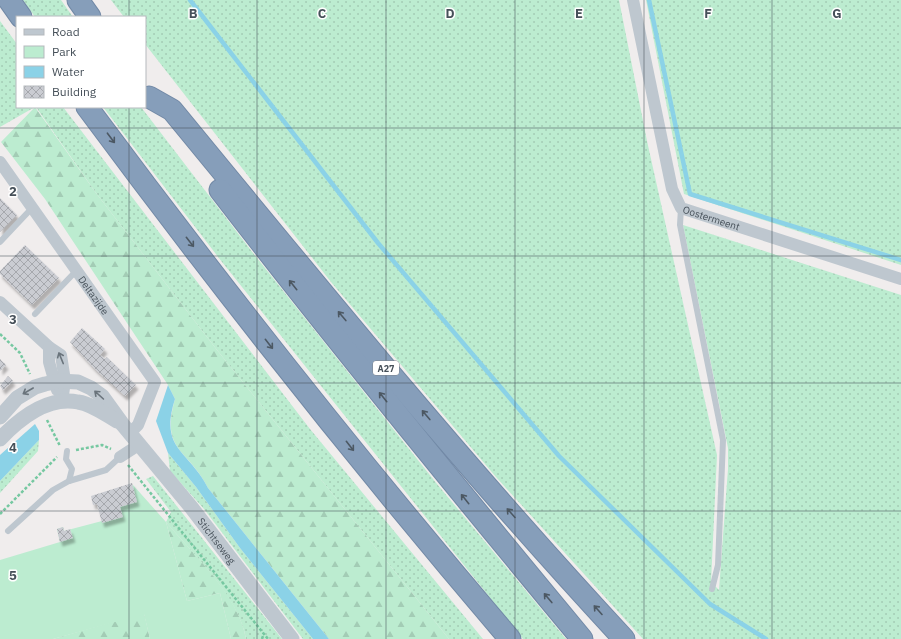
<svg xmlns="http://www.w3.org/2000/svg" width="901" height="639" font-family="'IBM Plex Sans',sans-serif">
  <style>
    .grass { fill: url(#grass-dots) }
    .forest { fill: url(#forest-firs) }
    .park { fill: #bcecd0 }
    .water { fill: #8bd2e7 }
    .lines { fill: none; stroke-linecap: round; stroke-linejoin: round }
    .stream { stroke: #8bd2e7; stroke-width: 4.5 }
    .building { fill: url(#building-cross-hatch); filter: url(#shadow) }
    .motorway-casing { stroke: #7289a6; stroke-width: 23 }
    .path { stroke: #76c8a1; stroke-width: 2.5; stroke-dasharray: 3 2; stroke-linecap: butt }
    .service { stroke: #bec7cf; stroke-width: 6 }
    .minor { stroke: #bec7cf; stroke-width: 12 }
    .tertiary { stroke: #bec7cf; stroke-width: 15 }
    .motorway { stroke: #869eba; stroke-width: 21 }
    .oneway { stroke: #4c5863 }
    .oneway2 { stroke: #6a747c }
    .grid { fill: none; stroke: #465059; stroke-width: 1; stroke-opacity: 0.55 }
    .labels { text-anchor: middle; dominant-baseline: central; stroke-width: 3; stroke-linejoin: round; paint-order: stroke }
    .shield { fill: #fff; stroke: #7e848b; stroke-width: 1 }
    .shield-label { font-size: 9px; font-weight: bold; fill: #465059 }
    .street-label { font-size: 10px; fill: #465059; stroke: #fff }
    .grid-label { font-size: 13px; text-anchor: middle; font-weight: bold; fill: #465059; stroke: #fff; stroke-width: 3; stroke-linejoin: round; paint-order: stroke }
  </style>
  <defs>
    <pattern id="grass-dots" width="8" height="8" patternUnits="userSpaceOnUse"><rect width="8" height="8" fill="#bcecd0"/><path d="M2 2h.1M6 6h.1" fill="none" stroke="#a3ccb5" stroke-width="1.8" stroke-linecap="round"/></pattern>
    <pattern id="forest-firs" width="22" height="20" patternUnits="userSpaceOnUse"><rect width="22" height="20" fill="#bcecd0"/><path d="M5 1l3.5 6h-7zM16 11l3.5 6h-7z" fill="#a3ccb5"/></pattern>
    <pattern id="building-cross-hatch" width="8" height="8" patternUnits="userSpaceOnUse"><rect width="8" height="8" fill="#caccd2"/><path d="M0 0l8 8M0 8l8-8" fill="none" stroke="#a6a8ad"/></pattern>
    <filter id="shadow"><feDropShadow dx="2.5" dy="4.5" stdDeviation="1" flood-color="#0004"/></filter>
  </defs>
  <rect width="100%" height="100%" fill="#f0eded"/>
  <g class="grass">
    <polygon points="23,0 61,0 73,17 35,17"/>
    <polygon points="111,0 619,0 647,141 717,455 711,582 719,590 728,469 728,448 683,225 901,295 901,639 643,639 496,477 331,282 145,44 145,17 124,17"/>
    <polygon points="646,0 901,0 901,265 684,194"/>
    <polygon points="0,21 17,44 17,107 35,107 0,127"/>
    <polygon points="36,107 63,107 310,429 483,639 449,639 445,634 217,350 96,193"/>
    <polygon points="103,107 141,107 253,253 437,484 566,639 523,639 222,262"/>
    <polygon points="39,440 38,451 0,493 0,481"/>
    <polygon points="168,453 196,487 240,548 313,639 303,639 204,509 170,471"/>
    <path d="M 153,476 L 282,639 L 246,639 C 239,597 193,554 166,522 L 171,512 L 146,479 Z"/>
  </g>
  <g class="forest">
    <path d="M 35,107 L 96,193 L 217,350 L 449,639 L 329,639 L 208,488 C 188,448 160,452 175,399 L 168,385 L 45,199 L 1,142 Z"/>
    <path d="M 166,522 C 194,555 239,596 246,639 L 231,639 L 220,593 L 187,601 Z"/>
    <polygon points="144,613 150,639 53,639"/>
  </g>
  <polygon class="park" points="133,485 166,522 187,601 220,593 231,639 150,639 144,614 53,639 0,639 0,560 60,542 57,529 63,527 64,531 102,521 105,493"/>
  <g class="water">
    <path d="M 168,385 L 175,399 C 159,450 188,449 208,488 L 329,639 L 313,639 L 240,548 L 196,487 L 168,453 L 156,421 Z"/>
    <polygon points="35,424 39,431 39,440 0,481 0,455"/>
  </g>
  <g class="lines">
    <g class="stream">
      <polyline points="190,0 378,243 559,456 710,604 766,639"/>
      <polyline points="649,0 690,194 901,260"/>
    </g>
  </g>
  <g class="building">
    <polygon points="0,198 17,215 0,232"/>
    <polygon points="25,245 59,278 32,305 0,274 0,271"/>
    <polygon points="82,328 105,349 100,355 105,359 107,357 136,385 125,396 95,369 70,342"/>
    <polygon points="0,359 6,365 0,371"/>
    <polygon points="8,376 13,381 3,390 0,386"/>
    <polygon points="132,483 137,502 120,507 123,517 102,523 97,504 93,505 91,496"/>
    <polygon points="63,527 64,531 70,529 73,538 60,542 57,529"/>
  </g>
  <g class="lines">
    <g class="motorway-casing">
      <g id="motorway">
        <polyline points="9,0 21,17"/>
        <polyline points="78,0 90,17"/>
        <path d="M 149,97 L 172,110 C 319,289 466,469 624,639"/>
        <path d="M 87,107 C 222,289 363,467 510,639"/>
        <path d="M 220,190 C 337,342 459,491 582,639"/>
      </g>
    </g>
    <g class="path">
      <polyline points="0,334 20,353 30,374"/>
      <polyline points="47,420 60,446"/>
      <polyline points="76,450 102,445 111,449"/>
      <polyline points="128,465 268,639"/>
      <polyline points="0,514 57,457"/>
      <polyline points="262,639 264,633"/>
    </g>
    <g class="service">
      <polyline points="681,208 680,225 723,440 718,565 712,589"/>
      <polyline points="0,242 32,208"/>
      <polyline points="35,314 77,270"/>
      <polyline points="67,451 66,459 72,469 69,481"/>
      <polyline points="8,531 53,490 69,481 106,470 120,457"/>
    </g>
    <g class="minor">
      <path id="s1" d="M 633,0 L 672,189 L 681,208 L 901,279"/>
      <path id="s2" d="M 0,162 L 155,382 L 138,425 L 130,433"/>
      <polyline points="0,302 49,347 61,355 65,381 62,402"/>
      <polyline points="49,347 49,362 57,390"/>
      <polyline points="120,457 140,444"/>
    </g>
    <g class="tertiary">
      <path id="s3" d="M 0,417 L 17,398 L 35,387 L 45,384 L 59,381 L 78,382 L 91,388 L 102,396 L 123,425 L 191,507 L 292,639"/>
      <path d="M 0,439 C 19,419 48,396 78,402 C 92,404 105,414 117,421"/>
    </g>
    <use href="#motorway" class="motorway"/>
  </g>
  <defs><path id="oneway-shaft" d="M-6 0H5M1.5-3L5.5 0L1.5 3" fill="none" stroke-width="1.6" stroke-linecap="round" stroke-linejoin="round"/></defs>
  <g class="oneway">
    <use href="#oneway-shaft" transform="translate(111 138) rotate(53)"/>
    <use href="#oneway-shaft" transform="translate(190 242) rotate(52)"/>
    <use href="#oneway-shaft" transform="translate(293 285) rotate(-129)"/>
    <use href="#oneway-shaft" transform="translate(342 316) rotate(-130)"/>
    <use href="#oneway-shaft" transform="translate(269 344) rotate(52)"/>
    <use href="#oneway-shaft" transform="translate(383 397) rotate(-129)"/>
    <use href="#oneway-shaft" transform="translate(426 415) rotate(-130)"/>
    <use href="#oneway-shaft" transform="translate(350 446) rotate(52)"/>
    <use href="#oneway-shaft" transform="translate(465 499) rotate(-129)"/>
    <use href="#oneway-shaft" transform="translate(511 513) rotate(-132)"/>
    <use href="#oneway-shaft" transform="translate(548 598) rotate(-130)"/>
    <use href="#oneway-shaft" transform="translate(598 610) rotate(-132)"/>
  </g>
  <g class="oneway2">
    <use href="#oneway-shaft" transform="translate(61 358) rotate(-112)"/>
    <use href="#oneway-shaft" transform="translate(28 391) rotate(150)"/>
    <use href="#oneway-shaft" transform="translate(99 395) rotate(-138)"/>
  </g>
  <path class="grid" d="M 129,0 L 129,17M 257,0 L 257,639M 386,0 L 386,639M 515,0 L 515,639M 644,0 L 644,639M 772,0 L 772,639M 129,107 L 129,639M 0,128 L 901,128M 0,256 L 901,256M 0,383 L 901,383M 0,511 L 901,511"/>
  <g class="labels">
    <rect class="shield" x="373" y="361" width="26" height="14" rx="3"/>
    <g class="shield-label">
      <text x="386" y="368">A27</text>
    </g>
    <g class="street-label">
      <text stroke="none"><textPath href="#s1" startOffset="246">Oostermeent</textPath></text>
      <text stroke="none"><textPath href="#s2" startOffset="163">Deltazijde</textPath></text>
      <text stroke="none"><textPath href="#s3" startOffset="303">Stichtseweg</textPath></text>
    </g>
  </g>
  <g class="grid-label">
    <text x="193" y="18">B</text>
    <text x="322" y="18">C</text>
    <text x="450" y="18">D</text>
    <text x="579" y="18">E</text>
    <text x="708" y="18">F</text>
    <text x="837" y="18">G</text>
    <text x="13" y="196">2</text>
    <text x="13" y="324">3</text>
    <text x="13" y="452">4</text>
    <text x="13" y="580">5</text>
  </g>
  <rect x="16" y="16" width="130" height="92" fill="#ffffff" stroke="#b5b9bd"/>
  <rect x="24" y="29" width="20" height="6" fill="#bec7cf" stroke="#b5b9bd"/>
  <text x="52" y="36" font-size="12" fill="#465059">Road</text>
  <rect x="24" y="46" width="20" height="12" fill="#bcecd0" stroke="#b5b9bd"/>
  <text x="52" y="56" font-size="12" fill="#465059">Park</text>
  <rect x="24" y="66" width="20" height="12" fill="#8bd2e7" stroke="#b5b9bd"/>
  <text x="52" y="76" font-size="12" fill="#465059">Water</text>
  <rect x="24" y="86" width="20" height="12" fill="url(#building-cross-hatch)" stroke="#b5b9bd"/>
  <text x="52" y="96" font-size="12" fill="#465059">Building</text>
</svg>
